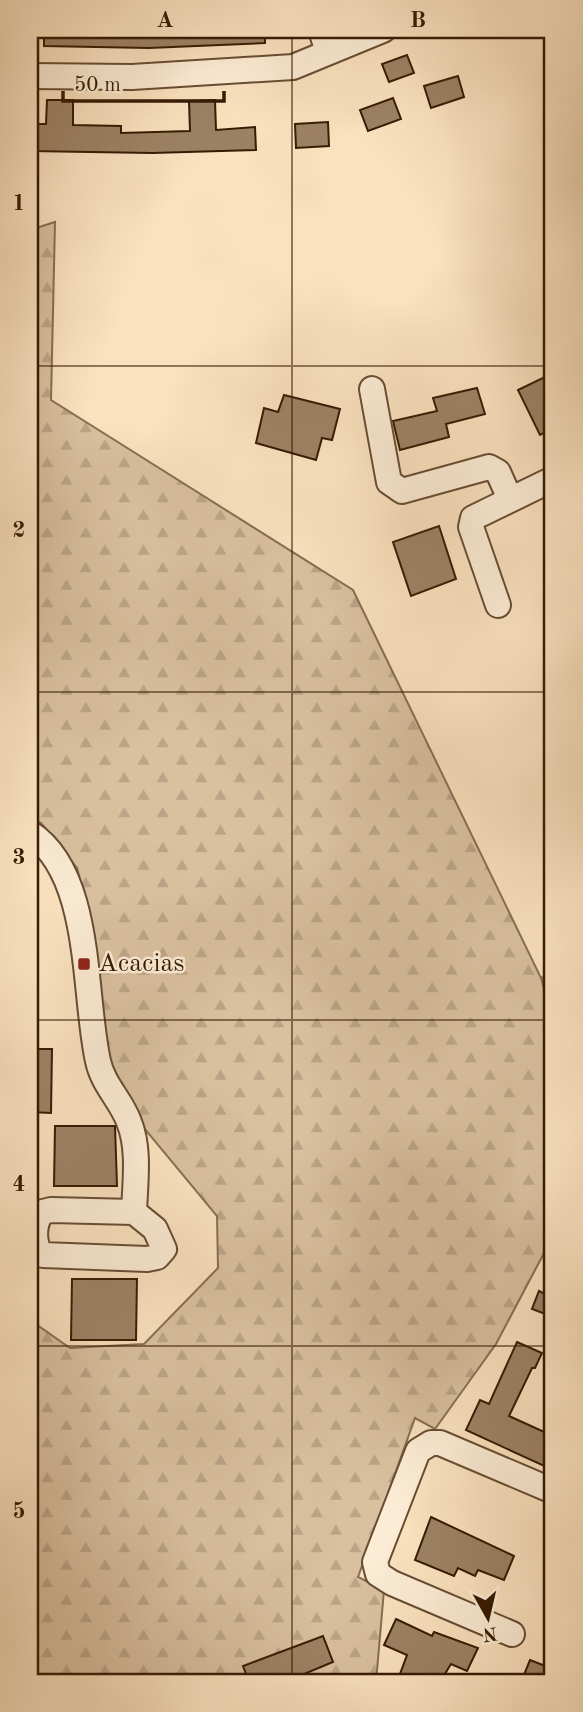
<svg xmlns="http://www.w3.org/2000/svg" width="583" height="1712" font-family="'Old Standard TT',serif">
  <style>
    .grass { fill: #d9c09f; stroke: #886e52; stroke-width: 2 }
    .forest { fill: url(#forest-firs); stroke: #886e52; stroke-width: 2 }
    .building { fill: #9c8265; stroke: #371b04; stroke-width: 2 }
    .lines { fill: none; stroke-linecap: round; stroke-linejoin: round }
    .minor-casing { stroke: #684d33; stroke-width: 28 }
    .minor { stroke: #fcecd5; stroke-width: 24 }
    .grid { fill: none; stroke: #371b04; stroke-width: 2; stroke-opacity: 0.55 }
    .poi-dot { fill: #8f2418; stroke: #fcecd5; stroke-width: 2.5 }
    .labels { text-anchor: middle; dominant-baseline: central; stroke-width: 5; stroke-linejoin: round; paint-order: stroke }
    .poi-label { font-size: 26px; fill: #371b04; stroke: #fcecd5; text-anchor: start }
    .neatline { fill: none; stroke: #371b04; stroke-width: 2.5 }
    .grid-label { font-size: 23px; text-anchor: middle; font-weight: bold; fill: #371b04 }
  </style>
  <defs>
    <pattern id="forest-firs" width="22" height="20" patternUnits="userSpaceOnUse" patternTransform="scale(1.75)"><rect width="22" height="20" fill="#d9c09f"/><path d="M5 1l3.5 6h-7zM16 11l3.5 6h-7z" fill="#bba487"/></pattern>
  </defs>
  <rect width="100%" height="100%" fill="#fae2bf"/>
  <filter id="stains"><feTurbulence type="fractalNoise" baseFrequency=".00286" numOctaves="4"/><feColorMatrix values="0 0 0 0 .2 0 0 0 0 .09 0 0 0 0 .02 0 0 0 .5 -.17"/></filter>
  <radialGradient id="worn" r=".72"><stop offset=".6" stop-color="#630" stop-opacity="0"/><stop offset="1" stop-color="#630" stop-opacity=".3"/></radialGradient>
  <polygon class="grass" points="553,974 553,1007 549,1007 541,978"/>
  <polygon class="forest" points="55,222 51,400 353,590 541,978 549,1007 553,1007 553,1236 496,1344 435,1429 415,1418 358,1577 384,1590 376,1682 30,1682 30,1320 70,1348 144,1344 218,1268 217,1216 115,1093 94,1054 91,922 77,868 41,823 30,820 30,230"/>
  <g class="building">
    <polygon points="44,30 265,30 265,43 149,48 44,46"/>
    <polygon points="407,55 414,73 389,82 382,64"/>
    <polygon points="458,76 464,97 431,108 424,86"/>
    <polygon points="393,98 401,119 368,131 360,110"/>
    <polygon points="47,100 73,100 73,125 121,126 121,133 190,131 189,101 215,100 216,130 255,127 256,150 152,153 30,151 30,124 46,124"/>
    <polygon points="328,122 329,146 296,148 295,124"/>
    <polygon points="553,373 553,428 540,435 518,390"/>
    <polygon points="477,388 485,414 446,424 449,437 400,450 393,421 437,411 433,398"/>
    <polygon points="284,395 340,409 332,440 322,438 316,460 256,443 264,408 278,412"/>
    <polygon points="439,526 456,579 411,596 393,542"/>
    <polygon points="30,1049 52,1049 51,1113 30,1112"/>
    <polygon points="55,1126 115,1126 117,1186 54,1186"/>
    <polygon points="72,1279 137,1279 136,1340 71,1340"/>
    <polygon points="539,1291 553,1298 553,1317 532,1309"/>
    <polygon points="517,1342 542,1353 535,1368 532,1368 509,1416 553,1436 553,1470 466,1430 480,1400 489,1404"/>
    <polygon points="431,1517 514,1556 504,1580 478,1570 475,1576 458,1568 454,1576 415,1560"/>
    <polygon points="396,1619 432,1636 434,1632 478,1648 467,1671 451,1664 440,1682 397,1682 407,1655 384,1645"/>
    <polygon points="323,1636 333,1662 285,1682 249,1682 243,1666"/>
    <polygon points="530,1660 553,1669 553,1682 521,1682"/>
  </g>
  <g class="lines">
    <g class="minor-casing">
      <g id="minor">
        <polyline points="321,30 328,52"/>
        <polyline points="30,76 132,77 293,67 383,30"/>
        <polyline points="372,389 389,482 402,491 489,467 498,472 510,499"/>
        <polyline points="498,605 471,527 473,518 553,479"/>
        <path d="M 30,833 C 93,874 83,994 98,1061 C 103,1085 121,1100 129,1122 C 140,1149 135,1183 134,1212"/>
        <path d="M 51,1210 L 134,1212 L 155,1229 L 164,1249 L 157,1257 L 147,1259 L 43,1255 C 32,1247 33,1221 43,1212 Z"/>
        <polyline points="512,1634 392,1583 378,1574 375,1562 418,1451 431,1443 440,1443 553,1491"/>
      </g>
    </g>
    <use href="#minor" class="minor"/>
  </g>
  <path class="grid" d="M 292,30 L 292,1682M 30,366 L 553,366M 30,692 L 553,692M 30,1020 L 553,1020M 30,1346 L 553,1346"/>
  <rect class="poi-dot" x="77" y="957" width="14" height="14" rx="3.5"/>
  <g class="labels">
    <g class="poi-label">
      <text x="98" y="964">Acacias</text>
    </g>
  </g>
  <rect width="583" height="1712" fill="none" stroke="#fae2bf" stroke-width="77"/>
  <g transform="translate(488 1618) rotate(172)" stroke="#fcecd5" stroke-width="5" paint-order="stroke">
  <path d="M0-5L12 26L0 18L-12 26Z" fill="#371b04"/>
  <text y="-10" font-size="19" font-weight="bold" text-anchor="middle" fill="#371b04">N</text>
  </g>
  <path d="M63 91v10h161v-10" fill="none" stroke="#371b04" stroke-width="3.5"/>
  <text x="74" y="91" font-size="21" fill="#371b04" stroke="#fcecd5" stroke-width="5" paint-order="stroke">50 m</text>
  <rect x="38" y="38" width="506" height="1636" class="neatline"/>
  <g class="grid-label">
    <text x="165" y="27">A</text>
    <text x="418" y="27">B</text>
    <text x="19" y="210">1</text>
    <text x="19" y="537">2</text>
    <text x="19" y="864">3</text>
    <text x="19" y="1191">4</text>
    <text x="19" y="1518">5</text>
  </g>
  <rect width="100%" height="100%" filter="url(#stains)"/>
  <rect width="100%" height="100%" fill="url(#worn)"/>
</svg>
